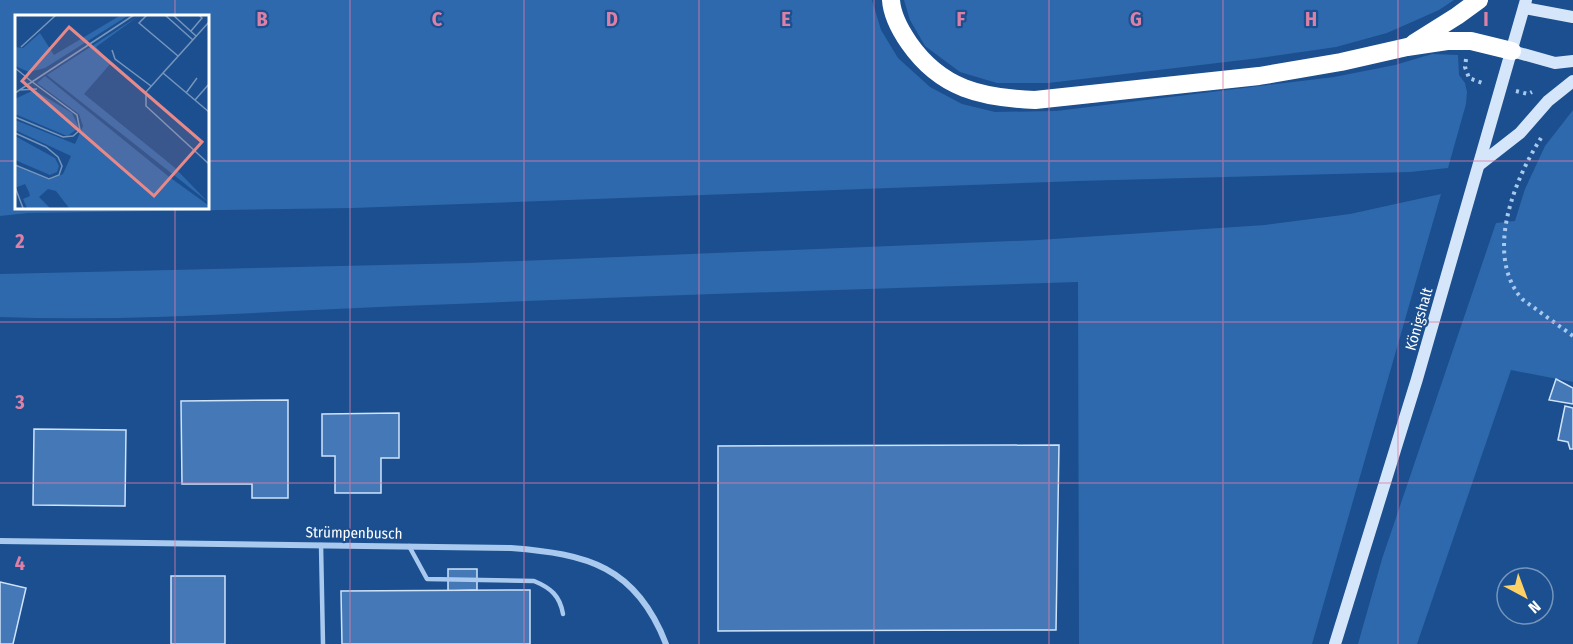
<svg xmlns="http://www.w3.org/2000/svg" width="1573" height="644" font-family="'Fira Sans Condensed',sans-serif">
  <style>
    .green { fill: #2e69ad; fill-rule: evenodd }
    .building { fill: #4478b7; stroke: #cfe3fa; stroke-width: 1.5 }
    .lines { fill: none; stroke-linecap: round; stroke-linejoin: round }
    .path { stroke: #a9c9ee; stroke-width: 4; stroke-dasharray: 3 4.5; stroke-linecap: butt }
    .lane { stroke: #a9c9ee; stroke-width: 4.5 }
    .street { stroke: #a9c9ee; stroke-width: 6 }
    .secondary { stroke: #d6e6fa; stroke-width: 12 }
    .highway { stroke: #fff; stroke-width: 18 }
    .grid { fill: none; stroke: #dd80a5; stroke-width: 1.5; stroke-opacity: 0.55 }
    .labels { text-anchor: middle; dominant-baseline: central; stroke-width: 4.5; stroke-linejoin: round; paint-order: stroke }
    .street-label { font-size: 15px; fill: #fff; stroke: #1b4f8f }
    .inset-road { fill: none; stroke: #7695bc; stroke-width: 1.5 }
    .view { fill: #e88989; fill-opacity: 0.15; stroke: #e88989; stroke-width: 3 }
    .inset-edge { fill: none; stroke: #fff; stroke-width: 3 }
    .grid-label { font-size: 20px; text-anchor: middle; font-weight: bold; fill: #dd80a5; stroke: #1b4f8f; stroke-width: 4.5; stroke-linejoin: round; paint-order: stroke }
  </style>
  <rect width="100%" height="100%" fill="#1b4f8f"/>
  <g class="green">
    <path d="M 0,0 L 872,0 L 881,30 L 898,58 L 930,87 L 962,104 L 995,112 L 1056,111 L 1334,77 L 1395,65 L 1432,54 L 1458,55 L 1459,75 L 1465,83 L 1467,92 L 1466,104 L 1448,168 L 1410,172 L 1078,181 L 353,208 L 28,213 L 0,216 ZM 16,16 L 207,16 L 207,207 L 16,207 Z"/>
    <polygon points="904,0 1454,0 1439,10 1387,33 1336,47 1260,58 1048,83 997,83 960,72 925,46 910,20"/>
    <polygon points="1573,110 1573,382 1511,370 1417,644 1358,644 1382,559 1496,223 1515,221 1525,189 1545,146"/>
    <path d="M 1441,194 L 1312,644 L 1079,644 L 1078,282 C 861,289 645,296 428,305 C 286,310 143,322 0,317 L 0,274 L 468,263 L 1038,240 L 1265,225 L 1350,214 Z"/>
  </g>
  <g class="building">
    <polygon points="1556,379 1573,388 1573,404 1549,400"/>
    <polygon points="288,400 288,498 252,498 252,484 182,484 181,401"/>
    <polygon points="1565,406 1573,408 1573,449 1570,449 1568,442 1558,440"/>
    <polygon points="399,413 399,458 381,458 381,493 335,493 335,456 322,456 322,414"/>
    <polygon points="34,429 126,430 125,506 33,505"/>
    <polygon points="1059,445 1056,630 718,631 718,446"/>
    <polygon points="448,569 477,569 477,590 448,591"/>
    <rect x="171" y="576" width="54" height="68"/>
    <polygon points="0,582 26,588 13,644 0,644"/>
    <polygon points="530,590 530,644 342,644 341,591"/>
  </g>
  <g class="lines">
    <g class="path">
      <polyline points="1466,59 1465,67 1469,78 1485,84"/>
      <polyline points="1516,91 1528,94 1532,92"/>
      <path d="M 1541,138 C 1514,180 1484,255 1522,299 L 1573,336"/>
    </g>
    <g class="lane">
      <polyline points="321,545 323,644"/>
      <path d="M 409,546 L 427,579 L 534,581 C 551,588 560,596 563,614"/>
    </g>
    <path class="street" d="M 0,541 L 511,548 C 587,554 636,566 666,644"/>
    <g class="secondary">
      <polyline points="1524,8 1573,17"/>
      <polyline points="1512,51 1555,63 1573,61"/>
      <polyline points="1479,165 1520,133 1548,101 1573,81"/>
      <polyline points="1335,644 1417,379 1526,0"/>
    </g>
    <g class="highway">
      <path d="M 891,0 C 892,16 900,30 909,43 C 941,89 982,98 1035,100 L 1259,76 L 1341,62 L 1407,47 L 1447,41 L 1471,41 L 1512,51"/>
      <polyline points="1414,43 1457,16 1479,0"/>
    </g>
  </g>
  <path class="grid" d="M 175,0 L 175,16M 350,0 L 350,644M 524,0 L 524,644M 699,0 L 699,644M 874,0 L 874,644M 1049,0 L 1049,644M 1223,0 L 1223,644M 1398,0 L 1398,644M 0,161 L 16,161M 207,161 L 1573,161M 175,207 L 175,644M 0,322 L 1573,322M 0,483 L 1573,483"/>
  <g class="labels">
    <g class="street-label">
      <text transform="translate(1419 319) rotate(-74)">Königshalt</text>
      <text transform="translate(354 533) rotate(1)">Strümpenbusch</text>
    </g>
  </g>
  <g transform="translate(15 15)">
    <rect width="194" height="194" fill="#1b4f8f"/>
    <path d="M 106,0 L 114,0 L 30,53 L 14,57 L 0,51 L 0,32 L 8,33 L 25,18 L 39,40 ZM 125,0 L 81,32 L 96,48 L 69,79 L 159,152 L 193,187 L 32,60 ZM 30,61 L 153,161 L 193,190 L 193,193 L 54,193 L 41,176 L 33,174 L 24,182 L 35,193 L 12,193 L 8,184 L 15,181 L 14,177 L 10,169 L 0,173 L 0,151 L 34,165 L 48,159 L 56,141 L 0,115 L 0,105 L 60,129 L 68,111 L 64,99 L 22,68 ZM 19,75 L 57,98 L 64,113 L 52,121 L 0,99 L 0,84 ZM 0,121 L 40,143 L 44,151 L 42,157 L 35,160 L 0,145 Z" fill="#2e69ad"/>
    <path class="inset-road" d="M 132,0 L 124,8 L 163,41M 150,0 L 178,25M 158,0 L 181,21M 194,7 L 148,58 L 194,97M 176,16 L 187,3 L 184,0M 6,32 L 41,0M 97,35 L 100,44 L 136,71M 0,53 L 16,66M 148,58 L 131,77 L 131,91 L 194,149M 4,75 L 22,74M 0,78 L 119,0M 171,78 L 182,63M 180,85 L 194,69M 0,102 L 48,122 L 58,121 L 65,115 L 62,100 L 16,66M 0,118 L 31,132 L 43,142 L 47,151 L 44,160 L 34,164 L 0,150M 0,172 L 8,193"/>
    <path class="view" d="M 54,12 L 187,127 L 139,181 L 7,66 Z"/>
    <rect width="194" height="194" class="inset-edge"/>
  </g>
  <g class="grid-label">
    <text x="262" y="26">B</text>
    <text x="437" y="26">C</text>
    <text x="612" y="26">D</text>
    <text x="786" y="26">E</text>
    <text x="961" y="26">F</text>
    <text x="1136" y="26">G</text>
    <text x="1311" y="26">H</text>
    <text x="1486" y="26">I</text>
    <text x="20" y="248">2</text>
    <text x="20" y="409">3</text>
    <text x="20" y="570">4</text>
  </g>
  <g transform="translate(1525 596) rotate(139)"><circle r="28" fill="#1b4f8f" stroke="#7695bc" stroke-width="1.5"/>
  <path d="M0-4.5L10 22L0 15L-10 22Z" fill="#ffd166"/>
  <text y="-9" font-size="16" font-weight="bold" text-anchor="middle" fill="#ffffff">N</text>
  </g>
</svg>
